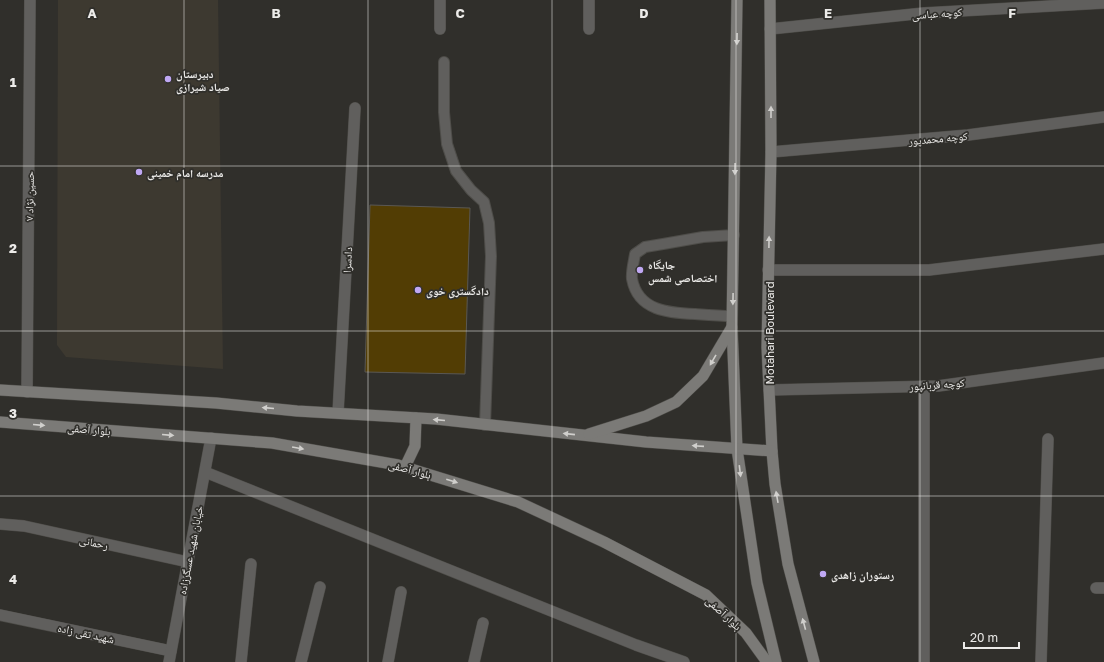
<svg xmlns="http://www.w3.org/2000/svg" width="1104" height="662" font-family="'Golos Text','Noto Naskh Arabic',sans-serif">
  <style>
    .built { fill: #3d3930 }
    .building { fill: #523d04; stroke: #5a5854 }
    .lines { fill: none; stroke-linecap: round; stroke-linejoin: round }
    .service-casing { stroke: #4e4d49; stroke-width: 12 }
    .minor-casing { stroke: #4e4d49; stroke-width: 12 }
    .tertiary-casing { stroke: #4e4d49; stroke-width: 12 }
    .secondary-casing { stroke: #4e4d49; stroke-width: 12 }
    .service { stroke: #605f5d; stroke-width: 10 }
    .minor { stroke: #605f5d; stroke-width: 11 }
    .tertiary { stroke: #605f5d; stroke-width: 11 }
    .secondary { stroke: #7b7a77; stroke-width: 11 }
    .oneway { fill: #d0cfcc }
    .grid { fill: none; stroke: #ecebe9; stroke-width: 1; stroke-opacity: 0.55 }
    .poi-dot { fill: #c0a8f4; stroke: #302f2b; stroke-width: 1.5 }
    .labels { text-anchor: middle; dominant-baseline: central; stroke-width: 3.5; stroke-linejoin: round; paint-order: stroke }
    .street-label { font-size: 11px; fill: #ecebe9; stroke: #302f2b }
    .poi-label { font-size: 11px; font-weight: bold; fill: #ecebe9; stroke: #302f2b; text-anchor: start }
    .grid-label { font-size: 13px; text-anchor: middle; font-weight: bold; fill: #ecebe9; stroke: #302f2b; stroke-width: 3.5; stroke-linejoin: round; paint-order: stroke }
  </style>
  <rect width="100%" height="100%" fill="#302f2b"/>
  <polygon class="built" points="58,0 218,0 223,369 66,357 57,345"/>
  <polygon class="building" points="370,205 470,208 465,374 365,372"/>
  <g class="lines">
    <g class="service-casing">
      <g id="service">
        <polyline points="444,62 444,112 447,144 456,171 471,190 484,202 489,223 491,256 485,425"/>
        <path d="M 732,316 C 720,316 708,315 695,314 C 669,313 638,311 632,279 C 631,272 634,261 635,254 L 645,247 L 663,244 L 703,237 L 734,235"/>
      </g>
    </g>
    <g class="minor-casing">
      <g id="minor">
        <polyline points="589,0 589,29"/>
        <polyline points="440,29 440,0"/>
        <polyline points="770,29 924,13 1104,3"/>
        <polyline points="771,152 968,135 1104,117"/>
        <polyline points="768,270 929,270 1104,249"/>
        <polyline points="769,390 938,386 1104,363"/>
        <polyline points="338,413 355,108"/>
        <polyline points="205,472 636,645 684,662"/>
        <polyline points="0,524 24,526 188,562"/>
        <polyline points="1096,588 1104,588"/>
        <polyline points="0,615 171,651"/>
        <polyline points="169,662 211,438"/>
        <polyline points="241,662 251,564"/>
        <polyline points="301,662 320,587"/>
        <polyline points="388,662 401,592"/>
        <polyline points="474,662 483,623"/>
        <polyline points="924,662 924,386"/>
        <polyline points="1041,662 1048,439"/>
      </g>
    </g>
    <g class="tertiary-casing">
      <polyline id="tertiary" points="27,392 30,0"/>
    </g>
    <g class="secondary-casing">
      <g id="secondary">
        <polyline points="737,0 732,327 737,449 757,583 776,662"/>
        <polyline points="770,0 771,152 767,347 772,451 775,484 788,564 814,662"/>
        <polyline points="0,390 216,403 297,411 436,419 646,442 772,451"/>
        <polyline points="0,422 272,443 398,465 518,502 604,542 706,595 746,633 767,662"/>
        <polyline points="589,434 646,416 676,402 703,376 732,327"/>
        <polyline points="405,467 415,446 416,418"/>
      </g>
    </g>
    <use href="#service" class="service"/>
    <use href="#minor" class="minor"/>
    <use href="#tertiary" class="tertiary"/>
    <use href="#secondary" class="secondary"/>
  </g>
  <defs><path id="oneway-solid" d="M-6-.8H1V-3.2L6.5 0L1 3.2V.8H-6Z"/></defs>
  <g class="oneway">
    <use href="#oneway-solid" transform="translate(737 39) rotate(91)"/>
    <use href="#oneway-solid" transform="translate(771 112) rotate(-90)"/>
    <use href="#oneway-solid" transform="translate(735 169) rotate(91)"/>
    <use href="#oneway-solid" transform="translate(769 242) rotate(-89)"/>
    <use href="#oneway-solid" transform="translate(733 299) rotate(91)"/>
    <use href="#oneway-solid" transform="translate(713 360) rotate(120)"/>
    <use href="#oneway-solid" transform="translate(268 408) rotate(-175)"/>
    <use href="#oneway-solid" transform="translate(439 420) rotate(-175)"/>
    <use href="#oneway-solid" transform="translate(39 425) rotate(5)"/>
    <use href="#oneway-solid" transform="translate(569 434) rotate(-174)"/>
    <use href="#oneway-solid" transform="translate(168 435) rotate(5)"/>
    <use href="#oneway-solid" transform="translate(698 446) rotate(-176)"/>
    <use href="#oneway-solid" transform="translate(298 448) rotate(10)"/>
    <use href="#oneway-solid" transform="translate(740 471) rotate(83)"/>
    <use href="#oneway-solid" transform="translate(452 481) rotate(17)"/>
    <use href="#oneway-solid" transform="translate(777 497) rotate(-100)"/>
    <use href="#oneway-solid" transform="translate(804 624) rotate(-105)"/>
  </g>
  <path class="grid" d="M 184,0 L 184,662M 368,0 L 368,662M 552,0 L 552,662M 736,0 L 736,662M 920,0 L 920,662M 0,166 L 1104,166M 0,331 L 1104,331M 0,496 L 1104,496"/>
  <g class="poi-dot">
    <circle cx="168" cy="79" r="4"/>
    <circle cx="139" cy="172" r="4"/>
    <circle cx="640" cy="270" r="4"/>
    <circle cx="418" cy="290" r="4"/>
    <circle cx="823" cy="574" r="4"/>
  </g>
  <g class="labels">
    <g class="street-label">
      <text transform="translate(937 13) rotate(-4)">کوچه عباسی</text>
      <text transform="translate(938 138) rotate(-5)">کوچه محمدپور</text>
      <text transform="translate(29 196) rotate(-89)">حسین نژاد ۷</text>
      <text transform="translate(347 260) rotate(-87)">دادسرا</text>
      <text transform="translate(769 333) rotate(-90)">Motahari Boulevard</text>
      <text transform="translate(937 384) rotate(-4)">کوچه قربانپور</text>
      <text transform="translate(89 429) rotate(5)">بلوار آصفی</text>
      <text transform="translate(410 469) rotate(15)">بلوار آصفی</text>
      <text transform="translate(94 542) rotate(12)">رحمانی</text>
      <text transform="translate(190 550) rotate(-79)">خیابان شهید عسگرزاده</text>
      <text transform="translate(724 613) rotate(43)">بلوار آصفی</text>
      <text transform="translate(86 633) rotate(12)">شهید تقی زاده</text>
    </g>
    <g class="poi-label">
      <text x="176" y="73">دبیرستان<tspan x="176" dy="13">صیاد شیرازی</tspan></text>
      <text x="147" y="172">مدرسه امام خمینی</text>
      <text x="648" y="264">جایگاه<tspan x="648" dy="13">اختصاصی شمس</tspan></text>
      <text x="426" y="290">دادگستری خوی</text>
      <text x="831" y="574">رستوران زاهدی</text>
    </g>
  </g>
  <g class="grid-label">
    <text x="92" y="18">A</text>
    <text x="276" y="18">B</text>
    <text x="460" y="18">C</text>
    <text x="644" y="18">D</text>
    <text x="828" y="18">E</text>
    <text x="1012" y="18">F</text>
    <text x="13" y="87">1</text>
    <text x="13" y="253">2</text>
    <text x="13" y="418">3</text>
    <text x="13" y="584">4</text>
  </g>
  <path d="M964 642v6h55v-6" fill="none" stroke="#ecebe9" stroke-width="2"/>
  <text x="970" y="642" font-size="12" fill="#ecebe9" stroke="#302f2b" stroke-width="3" paint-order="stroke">20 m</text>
</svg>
